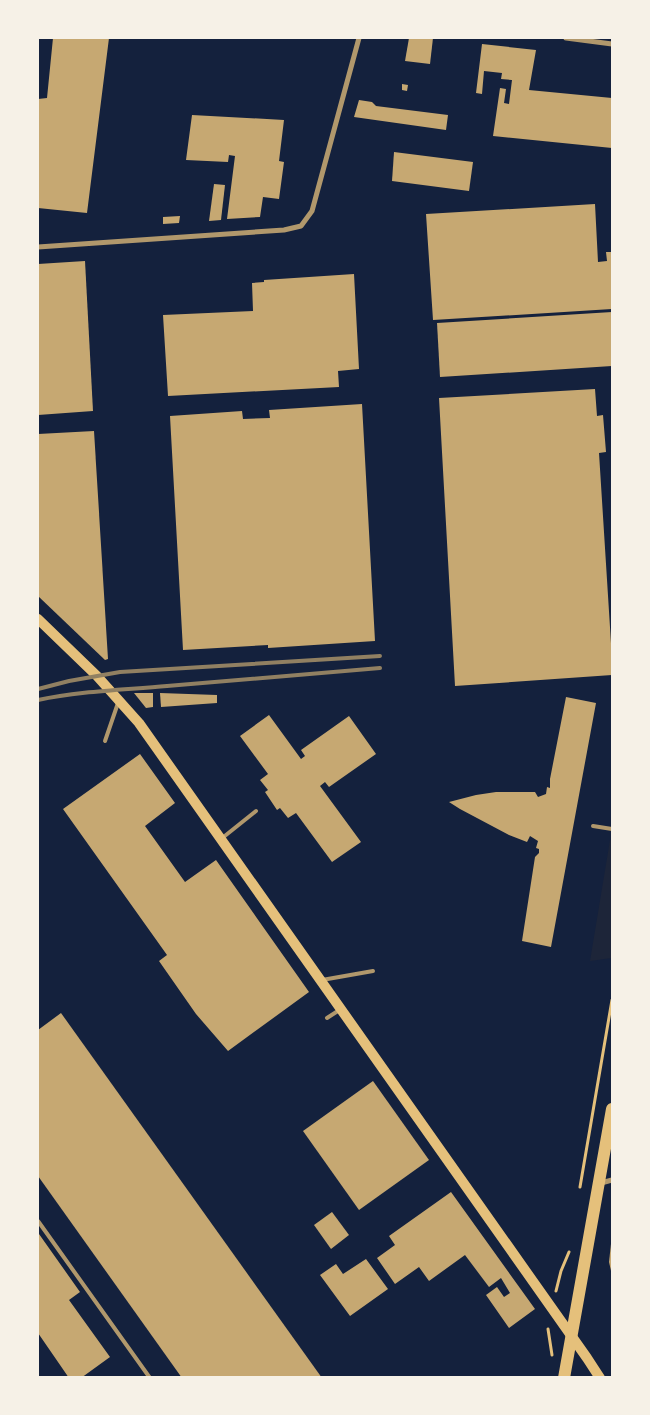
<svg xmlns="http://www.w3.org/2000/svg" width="650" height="1415" font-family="Signika,sans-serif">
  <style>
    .green { fill: #1d2539 }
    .building { fill: #c6a872 }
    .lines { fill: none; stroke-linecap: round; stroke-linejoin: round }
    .path { stroke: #e5c07b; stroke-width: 3 }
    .service { stroke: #b1986c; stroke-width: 4 }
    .minor { stroke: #b1986c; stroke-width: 5 }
    .secondary { stroke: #e5c07b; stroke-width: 10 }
    .primary { stroke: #e5c07b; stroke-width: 12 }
    .rail { stroke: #918062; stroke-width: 4 }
  </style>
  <rect width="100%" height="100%" fill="#14213d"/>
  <polygon class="green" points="610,840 612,841 612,958 590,961"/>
  <g class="building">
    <polygon points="53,38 109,38 87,213 38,208 38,99 47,98"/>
    <polygon points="409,38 433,38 430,64 405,61"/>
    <polygon points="482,44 536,50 529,90 612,98 612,148 493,136 500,88 506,89 504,103 509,104 512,80 501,79 502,73 484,71 482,94 476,93"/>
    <polygon points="402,84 408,85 407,91 402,90"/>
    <polygon points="359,100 372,102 376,106 448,115 446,130 354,117"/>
    <polygon points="192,115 284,120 279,161 284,162 279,199 263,197 260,217 227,219 235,156 229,155 228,162 186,160"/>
    <polygon points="394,152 473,162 469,191 392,181"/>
    <polygon points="214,184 225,185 221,220 209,221"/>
    <polygon points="595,204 598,262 607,261 606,252 612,252 612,309 433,320 426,214"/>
    <polygon points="180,216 179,223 163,224 163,217"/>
    <polygon points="85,261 93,411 38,415 38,264"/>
    <polygon points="354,274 359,369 338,371 339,387 168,396 163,315 253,311 252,283 264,282 264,280"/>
    <polygon points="612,312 612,366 440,377 437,323"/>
    <polygon points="595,389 597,416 603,415 606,452 599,453 611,643 612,643 612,675 455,686 439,398"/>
    <polygon points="362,404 375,641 268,648 268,645 183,650 170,416 242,411 243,419 270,418 269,410"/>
    <polygon points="94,431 108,659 105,660 38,596 38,434"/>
    <polygon points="134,693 153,693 153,707 146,708"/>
    <polygon points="160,693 217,695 217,703 161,707"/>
    <polygon points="566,697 596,703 551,947 522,941 535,857 539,853 539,849 536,848 538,841 530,836 527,842 509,835 460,809 449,802 476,795 496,792 535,792 538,797 546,794 547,787 550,788 550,779"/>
    <polygon points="269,715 301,759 305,756 301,750 349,716 376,754 329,787 325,782 320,786 361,842 332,862 296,813 288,818 280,808 277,810 265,792 268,790 260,780 268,774 240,736"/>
    <polygon points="140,754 175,803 145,826 185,882 216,860 309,992 228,1051 196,1014 159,961 167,955 63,809"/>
    <polygon points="61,1013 322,1378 182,1378 38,1176 38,1030"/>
    <polygon points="373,1081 429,1160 359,1210 303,1131"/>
    <polygon points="451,1192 535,1309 509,1328 486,1295 497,1287 504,1297 510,1293 501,1278 489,1287 465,1255 429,1281 419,1267 395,1284 377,1258 395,1245 389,1236"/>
    <polygon points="332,1212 349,1235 331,1249 314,1225"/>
    <polygon points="39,1234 80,1292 69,1300 110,1357 81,1378 69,1378 38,1333 38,1235"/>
    <polygon points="611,1244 612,1244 612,1275 609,1262"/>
    <polygon points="366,1259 388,1289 350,1316 320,1275 336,1264 343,1274"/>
  </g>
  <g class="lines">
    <g class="path">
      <polyline points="580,1187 612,1000"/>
      <polyline points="556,1291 561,1271 569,1252"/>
      <polyline points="548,1329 552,1355"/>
    </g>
    <g class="service">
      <polyline points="105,741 118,703"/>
      <polyline points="593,826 612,829"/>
      <polyline points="221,839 256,811"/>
      <polyline points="322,980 373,971"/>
      <polyline points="327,1018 341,1009"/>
      <polyline points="38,1221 150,1378"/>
    </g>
    <g class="minor">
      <polyline points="566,38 612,44"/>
      <polyline points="38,247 284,230 301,226 312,211 359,38"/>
      <polyline points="601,1183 612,1180"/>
    </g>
    <polyline class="secondary" points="38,619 97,676 139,723 587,1358 600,1378"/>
    <polyline class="primary" points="564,1378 612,1109"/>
    <g class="rail">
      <polyline points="38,689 69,681 120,672 380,656"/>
      <path d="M 38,700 C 80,691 123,690 167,686 C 238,680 309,674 380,668"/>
    </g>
  </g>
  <rect width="650" height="1415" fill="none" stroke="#f6f1e7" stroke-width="78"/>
</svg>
